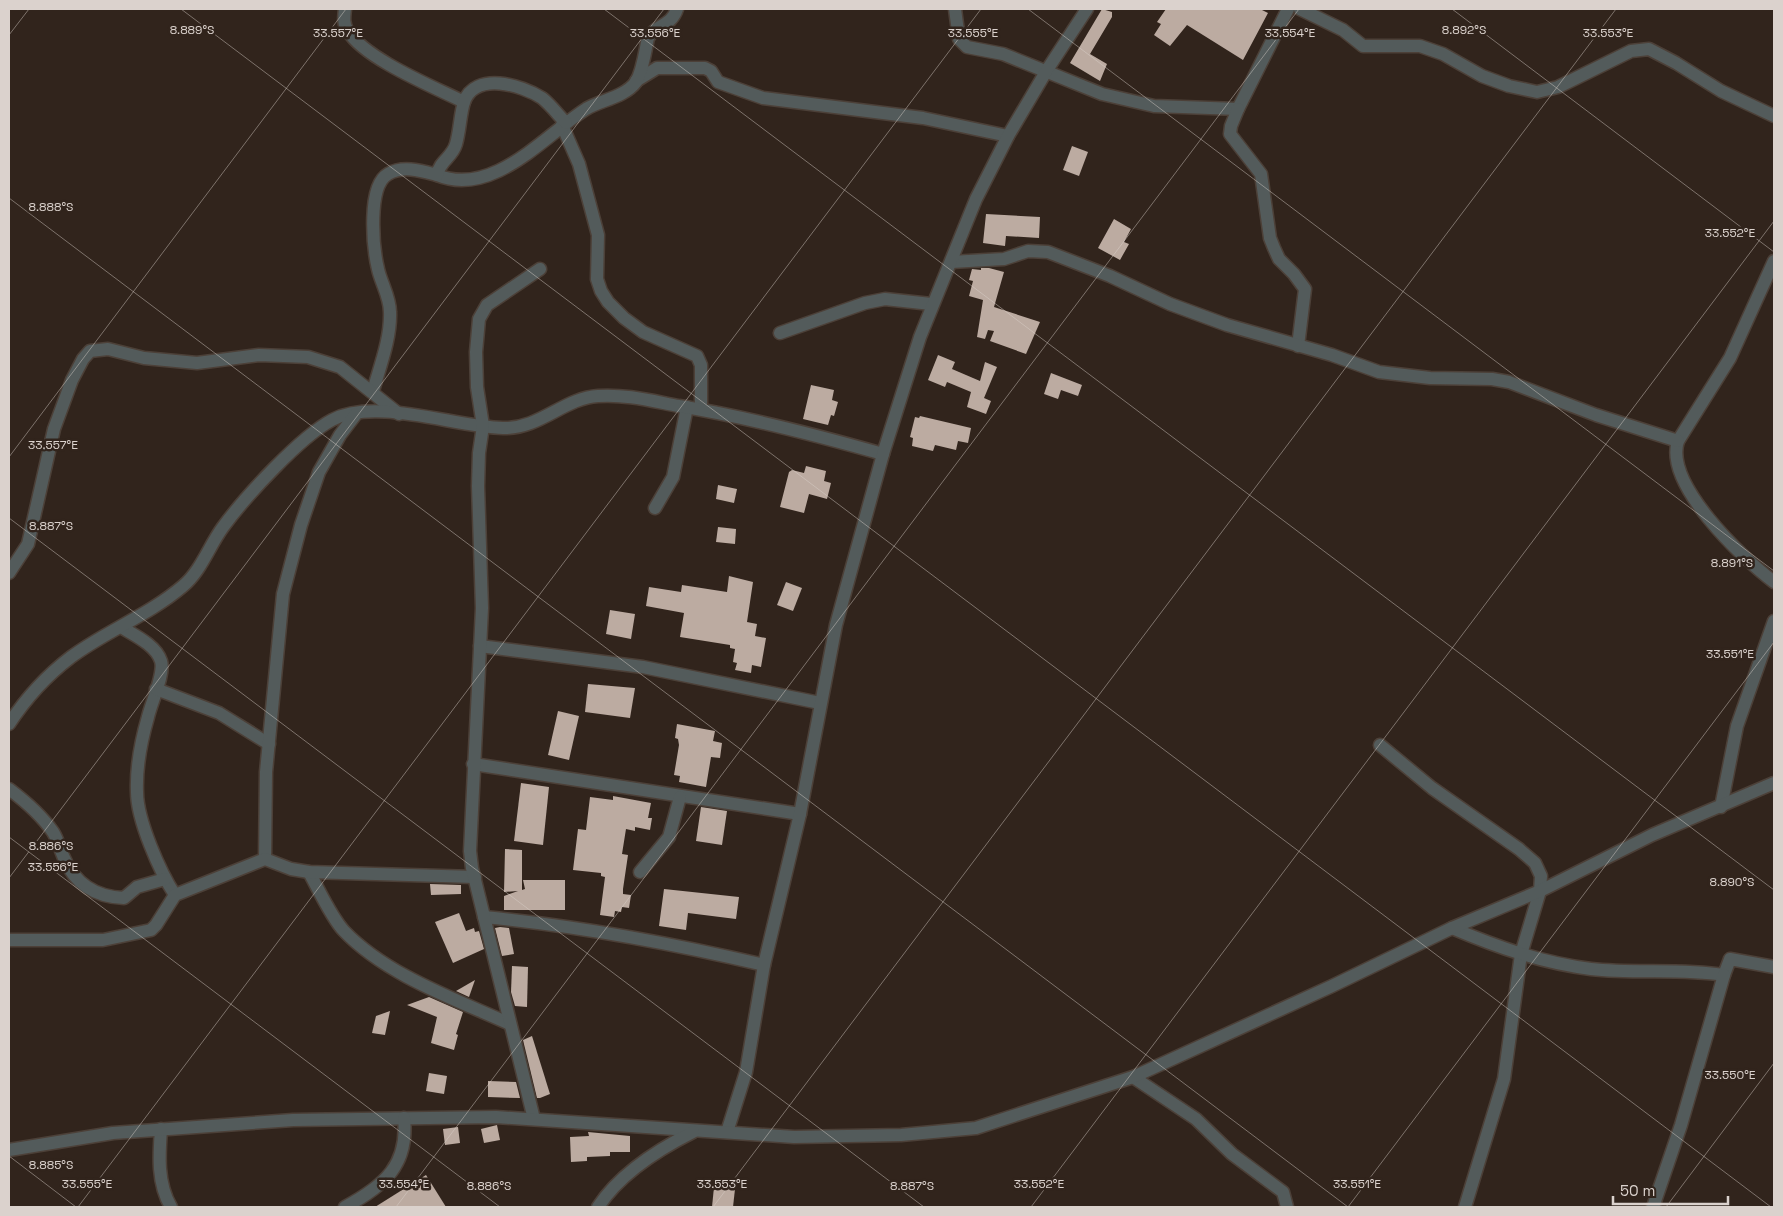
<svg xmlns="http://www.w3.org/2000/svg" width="1783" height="1216" font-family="'Space Grotesk',sans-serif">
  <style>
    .building { fill: #bcaba1 }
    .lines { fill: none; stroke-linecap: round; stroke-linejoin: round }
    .minor-casing { stroke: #4c4038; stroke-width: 15 }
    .minor { stroke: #535b5b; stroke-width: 12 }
    .ticks { fill: none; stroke: #dbd2cd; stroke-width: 1; stroke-opacity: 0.45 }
    .ticks-label { font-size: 12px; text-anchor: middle; fill: #dbd2cd; stroke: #31241c; stroke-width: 5; stroke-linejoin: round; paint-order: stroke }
  </style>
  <rect width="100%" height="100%" fill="#31241c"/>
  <g class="building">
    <polygon points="1102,9 1112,12 1112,17 1090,54 1107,64 1100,81 1070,63"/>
    <polygon points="1166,9 1260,9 1268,13 1243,60 1187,25 1170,46 1154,35 1161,24 1157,22"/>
    <polygon points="1072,146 1088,152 1079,176 1063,170"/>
    <polygon points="986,214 1040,217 1039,238 1006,236 1005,246 983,243"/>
    <polygon points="1114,219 1131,229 1124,242 1129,244 1120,260 1098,248"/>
    <polygon points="981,268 989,268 1004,272 994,307 1040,322 1026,354 990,341 994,331 988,330 985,339 977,337 983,300 969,296 973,281 969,280 972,269 981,270"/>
    <polygon points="938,355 955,362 952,369 980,381 985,362 997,367 984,398 991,401 986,414 967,407 971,392 947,382 945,387 928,380"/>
    <polygon points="1051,373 1082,385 1078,396 1061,390 1058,399 1044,394"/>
    <polygon points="811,385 834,390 832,400 838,402 834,416 831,415 828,425 803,419"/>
    <polygon points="920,416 971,428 968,443 958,441 956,450 935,445 933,451 912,446 913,438 910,437 915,417 919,418"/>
    <polygon points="806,466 826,471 824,481 831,483 827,499 809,494 804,513 780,507 789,472 792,470 804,473"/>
    <polygon points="718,485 737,489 734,503 716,499"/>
    <polygon points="718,527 736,529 735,544 716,542"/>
    <polygon points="729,576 753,582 747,622 757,624 755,636 766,638 761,667 752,665 751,673 735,670 737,663 733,662 735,649 730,648 730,645 680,637 684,613 646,606 649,587 681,592 682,585 727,592"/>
    <polygon points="786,582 802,588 793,611 777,605"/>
    <polygon points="610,610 635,614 631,639 606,634"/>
    <polygon points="588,684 635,688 630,718 585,712"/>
    <polygon points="558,711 579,716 569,760 548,755"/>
    <polygon points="677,724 715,731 713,741 722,743 720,758 711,757 706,787 679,782 680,776 674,775 679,745 678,739 675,738"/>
    <polygon points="521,783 549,787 543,845 514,841"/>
    <polygon points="613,796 651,803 648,818 652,818 650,830 635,827 635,831 626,829 622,854 628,855 623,889 623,894 631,895 629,908 622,907 621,912 615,911 614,917 600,915 605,877 601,876 601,873 573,870 578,829 586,830 590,797 613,800"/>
    <polygon points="701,807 727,811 722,845 696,841"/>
    <polygon points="505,849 522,850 522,890 525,889 523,880 565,880 565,910 504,910 504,896 518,891 504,892"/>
    <polygon points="430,884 461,885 461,894 431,895"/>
    <polygon points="664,889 739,897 736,919 688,913 686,930 659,926"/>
    <polygon points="459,913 466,931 474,928 475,932 479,931 484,949 453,963 435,922"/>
    <polygon points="500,927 509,928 514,954 502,956 495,928"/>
    <polygon points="512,966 528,967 527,1007 515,1006 511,992"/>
    <polygon points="475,980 469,997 456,991"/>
    <polygon points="429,997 463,1012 456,1034 458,1035 454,1050 431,1043 437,1017 407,1005"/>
    <polygon points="390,1011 385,1035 372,1033 376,1016"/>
    <polygon points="532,1036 550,1094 540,1098 537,1098 523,1040"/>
    <polygon points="429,1073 447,1076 444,1094 426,1091"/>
    <polygon points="488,1081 516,1082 520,1098 488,1097"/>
    <polygon points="497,1125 500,1140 484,1143 481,1129"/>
    <polygon points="458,1127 460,1143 445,1145 443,1129"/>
    <polygon points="588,1132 630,1136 630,1152 610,1152 610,1156 587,1157 587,1161 571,1162 570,1137 589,1136"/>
    <polygon points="426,1175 446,1207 375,1207"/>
    <polygon points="714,1187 735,1189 733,1207 712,1207"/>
  </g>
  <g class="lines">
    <g class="minor-casing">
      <g id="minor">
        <path d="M 345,9 C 344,17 343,24 348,31 C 365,59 434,87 464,102"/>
        <polyline points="955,9 959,39 967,47 1003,54 1102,94 1154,106 1238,109 1288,9"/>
        <polyline points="1300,9 1343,30 1363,46 1420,46 1443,54 1482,76 1509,86 1537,92 1558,87 1631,51 1649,49 1676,63 1721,91 1774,116"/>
        <polyline points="636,81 657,68 705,68 711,71 718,82 763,98 923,118 1008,136"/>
        <polyline points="1238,109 1231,126 1230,134 1261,174 1270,238 1274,248 1279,259 1294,274 1305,289 1298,346"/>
        <polyline points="562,125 579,164 598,235 597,279 601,291 608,302 624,318 643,332 697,356 701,365 701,409"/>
        <path d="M 437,175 C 493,198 545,135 586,109 C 601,100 625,97 636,82 C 643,70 645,51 648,38 C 656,24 671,27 677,9"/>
        <path d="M 1774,261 L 1730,358 L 1678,441 C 1664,484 1742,558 1774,582"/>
        <polyline points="951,262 1004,259 1028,251 1048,252 1110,276 1170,304 1227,325 1332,355 1379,372 1430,378 1492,379 1509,382 1596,415 1678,441"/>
        <polyline points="780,333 865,303 885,299 931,304"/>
        <path d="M 373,391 C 380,366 391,338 390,312 C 390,297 381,283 378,269 C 373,248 367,186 388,174 C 403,165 422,171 437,175 C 440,160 452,158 456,144 C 460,130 460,115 464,102 C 475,71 522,85 542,98 C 551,105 558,115 566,123"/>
        <polyline points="655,508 673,477 687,407"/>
        <polyline points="9,573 28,544 54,429 72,380 83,359 90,351 108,349 144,358 197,363 259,355 308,357 340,367 399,414"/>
        <path d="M 121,627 C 134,635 156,645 161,661 C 165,674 151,703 148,717 C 141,741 136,767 137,792 C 137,820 160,872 175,895"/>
        <polyline points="480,646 643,667 820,703"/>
        <polyline points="156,689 219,713 269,744"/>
        <path d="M 9,724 C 26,698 46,676 71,657 C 106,631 149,615 183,586 C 201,571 209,546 223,527 C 245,497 300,437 332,420 C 376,397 455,427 503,428 C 540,429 564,398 598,396 C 626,394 652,401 679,406 C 748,417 816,435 883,454"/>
        <polyline points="1380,745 1432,788 1519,849 1535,863 1541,876 1540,891 1521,954 1504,1079 1465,1207"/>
        <polyline points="473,764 800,814"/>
        <path d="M 9,789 C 25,801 42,816 53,832 C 58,840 60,849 64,858 C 75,884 95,897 124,898 L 137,887 L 165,879"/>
        <polyline points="1721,807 1737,726 1774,621"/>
        <polyline points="265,859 266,772 283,594 301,525 319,472 340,435 356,414"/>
        <path d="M 309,872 C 319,890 331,917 344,931 C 386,975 455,999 510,1024"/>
        <polyline points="640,872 669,837 680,797"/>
        <path d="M 484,917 C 579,926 671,943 764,965"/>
        <path d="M 1452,928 C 1497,947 1542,963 1591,969 C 1635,974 1680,968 1724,975 L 1730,959 L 1774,967"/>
        <polyline points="9,940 103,940 151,930 156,925 175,895 265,859 291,869 309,872 475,877"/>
        <polyline points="1133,1077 1196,1119 1232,1154 1283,1192 1287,1207"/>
        <polyline points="534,1119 472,868 470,851 482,608 478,486 479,453 483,426 477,387 476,352 479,319 487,305 540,269"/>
        <path d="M 161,1129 C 159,1155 157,1183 171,1207"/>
        <polyline points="727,1132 746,1072 764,965 800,814 836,625 883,454 920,337 976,199 1008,136 1047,70 1087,9"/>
        <polyline points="9,1150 113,1133 293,1120 496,1117 794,1137 901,1135 976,1128 1133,1077 1332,986 1452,928 1540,891 1652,835 1774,783"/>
        <path d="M 345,1207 C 384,1186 409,1165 404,1118"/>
        <path d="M 598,1207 C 619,1175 659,1149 693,1132"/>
        <polyline points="1653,1207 1681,1125 1724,975"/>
      </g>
    </g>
    <use href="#minor" class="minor"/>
  </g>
  <path class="ticks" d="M 181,9 L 1771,1207M 604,9 L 1774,890M 1028,9 L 1774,571M 1452,9 L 1774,252M 9,35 L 29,9M 9,198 L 1348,1207M 9,457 L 346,9M 9,518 L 924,1207M 9,837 L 500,1207M 9,878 L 664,9M 9,1156 L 76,1207M 78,1207 L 981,9M 396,1207 L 1299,9M 713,1207 L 1616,9M 1031,1207 L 1774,221M 1348,1207 L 1774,642M 1666,1207 L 1774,1063"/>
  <g class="ticks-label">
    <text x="192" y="34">8.889°S</text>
    <text x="1464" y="34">8.892°S</text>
    <text x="338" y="37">33.557°E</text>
    <text x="655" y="37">33.556°E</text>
    <text x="973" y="37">33.555°E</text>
    <text x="1290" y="37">33.554°E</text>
    <text x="1608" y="37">33.553°E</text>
    <text x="51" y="211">8.888°S</text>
    <text x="1730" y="237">33.552°E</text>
    <text x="53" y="449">33.557°E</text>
    <text x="51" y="530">8.887°S</text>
    <text x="1732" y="567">8.891°S</text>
    <text x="1730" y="658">33.551°E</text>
    <text x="51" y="850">8.886°S</text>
    <text x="53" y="871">33.556°E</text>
    <text x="1732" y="886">8.890°S</text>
    <text x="1730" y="1079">33.550°E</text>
    <text x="51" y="1169">8.885°S</text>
    <text x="87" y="1188">33.555°E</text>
    <text x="404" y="1188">33.554°E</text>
    <text x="722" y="1188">33.553°E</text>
    <text x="1039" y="1188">33.552°E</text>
    <text x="1357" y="1188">33.551°E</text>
    <text x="489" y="1190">8.886°S</text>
    <text x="912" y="1190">8.887°S</text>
  </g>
  <rect width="1783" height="1216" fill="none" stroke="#dbd2cd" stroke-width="20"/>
  <path d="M1613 1196v8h115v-8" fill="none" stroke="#dbd2cd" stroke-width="2.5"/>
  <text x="1620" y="1196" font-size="15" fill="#dbd2cd" stroke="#31241c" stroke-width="4" paint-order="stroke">50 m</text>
</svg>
